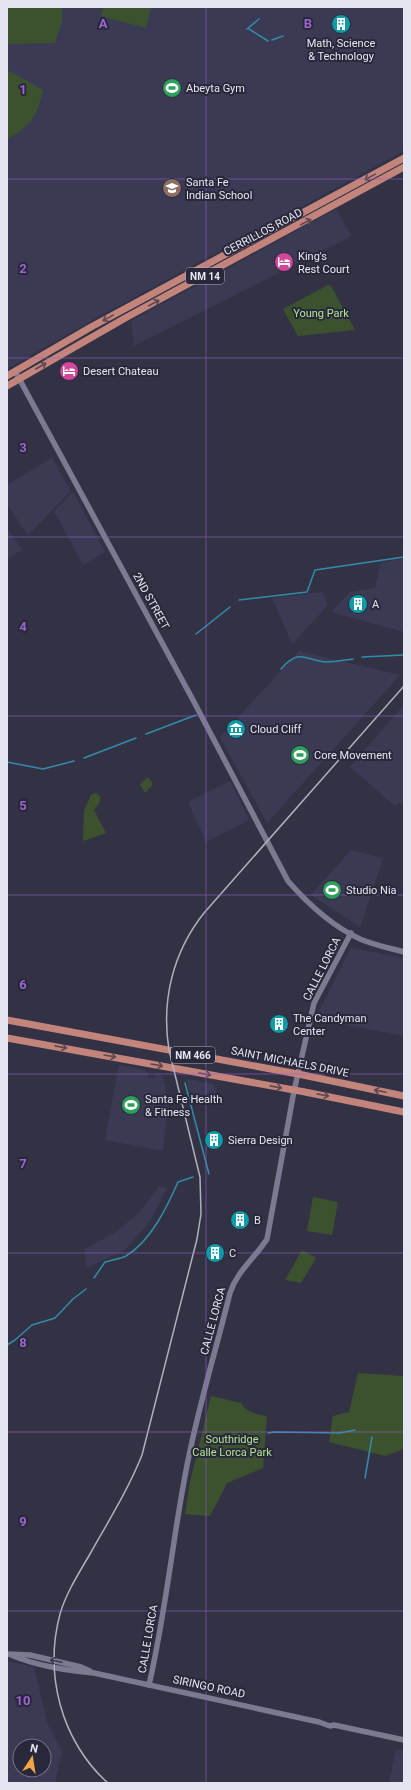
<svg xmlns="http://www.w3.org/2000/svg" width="411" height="1790" font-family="Roboto,sans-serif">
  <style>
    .built { fill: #3b3a54; fill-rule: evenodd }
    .green { fill: #3c522e }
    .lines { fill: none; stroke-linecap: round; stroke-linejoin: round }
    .stream { stroke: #328ca9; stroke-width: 1.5 }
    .tertiary { stroke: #7a7a90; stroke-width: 5.5 }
    .primary { stroke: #c3847c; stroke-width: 7 }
    .rail { stroke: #afafbe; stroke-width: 1.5 }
    .oneway { stroke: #5f4852 }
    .oneway2 { stroke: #39384c }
    .grid { fill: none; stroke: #9b64ce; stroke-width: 1; stroke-opacity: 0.55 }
    .labels { text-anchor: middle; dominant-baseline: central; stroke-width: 4; stroke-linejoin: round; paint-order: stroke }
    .shield { fill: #29283b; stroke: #adacbb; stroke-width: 1 }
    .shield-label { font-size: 10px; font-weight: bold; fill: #e5e5f2 }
    .poi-label { font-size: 11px; fill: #e5e5f2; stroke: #29283b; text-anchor: start }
    .street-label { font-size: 11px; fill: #e5e5f2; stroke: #29283b }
    .park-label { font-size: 11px; fill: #b0e490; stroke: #29283b }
    .grid-label { font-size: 13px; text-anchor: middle; font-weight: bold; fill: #9b64ce; stroke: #29283b; stroke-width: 4; stroke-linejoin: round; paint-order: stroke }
  </style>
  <rect width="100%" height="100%" fill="#333245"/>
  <g class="built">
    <polygon points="7,7 404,7 404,151 100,316 7,369"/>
    <polygon points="336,209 352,236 134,346 131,321"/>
    <polygon points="52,458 71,491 28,535 7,504 7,485"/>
    <polygon points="73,492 105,552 83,565 54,511"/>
    <polygon points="7,528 22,550 7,559"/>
    <polygon points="404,558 404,632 331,612 350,592 375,588 381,563"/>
    <polygon points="322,592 328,605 292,644 272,598"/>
    <polygon points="299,651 400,675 267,823 220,737"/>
    <polygon points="404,705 404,804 398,803 395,806 350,767"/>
    <polygon points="230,781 249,820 206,842 188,802"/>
    <polygon points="351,850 383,858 360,927 311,895"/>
    <polygon points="351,948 404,958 404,1036 315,1019"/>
    <polygon points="119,1065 146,1070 145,1072 148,1073 148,1078 153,1079 156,1074 163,1076 168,1103 163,1151 105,1140"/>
    <polygon points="186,1079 214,1084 220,1104 192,1099"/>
    <polygon points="159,1186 167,1189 150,1221 126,1249 87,1268 84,1249 113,1234 139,1213"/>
    <path d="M 7,1661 L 34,1667 L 47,1723 L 62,1751 L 55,1783 L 7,1783 ZM 20,1746 L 44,1746 L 44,1770 L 20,1770 Z"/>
    <polygon points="396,1749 404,1751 404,1783 389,1783"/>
  </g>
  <g class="green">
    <polygon points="7,7 62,7 62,21 55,43 7,44"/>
    <polygon points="103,7 151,7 146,28 101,16"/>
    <path d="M 7,70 L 43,90 C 37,118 31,124 7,140 Z"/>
    <polygon points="328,285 331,286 355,330 298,336 283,309"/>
    <polygon points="148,777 153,784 145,793 140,784"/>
    <polygon points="96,793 100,796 100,802 94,810 106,833 83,841 84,811 91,795"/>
    <polygon points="313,1197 338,1202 332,1235 307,1231"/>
    <polygon points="302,1250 316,1258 301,1283 285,1280"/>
    <polygon points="358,1373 404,1376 404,1449 385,1456 329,1442 333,1416 349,1412"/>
    <path d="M 211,1396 L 241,1403 C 247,1413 256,1414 267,1416 L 263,1468 L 227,1483 L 210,1516 L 185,1514 L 190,1482 Z"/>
  </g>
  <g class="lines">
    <g class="stream">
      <polyline points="247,29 259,19"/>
      <polyline points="249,29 268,41"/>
      <polyline points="272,40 283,36"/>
      <polyline points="239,600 307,592 315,570 404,557"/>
      <polyline points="196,634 230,607"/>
      <polyline points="362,657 404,655"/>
      <path d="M 281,669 C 300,647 305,661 327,662 C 335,662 345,660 353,659"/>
      <polyline points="146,734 196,715"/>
      <polyline points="84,758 136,738"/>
      <polyline points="7,762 43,769 74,761"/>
      <polyline points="185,1083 209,1174"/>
      <path d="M 94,1278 L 105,1262 C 111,1260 120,1259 126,1256 C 151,1241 167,1207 178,1182 L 193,1177"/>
      <polyline points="7,1345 15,1340 32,1325 55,1318 73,1299 86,1289"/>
      <polyline points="268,1433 274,1432 340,1433 355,1430"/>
      <polyline points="365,1478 372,1437"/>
    </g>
    <g class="tertiary">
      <path d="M 15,371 L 193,700 L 288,881 C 308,904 332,926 360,939 C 374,945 389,948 404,952"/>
      <polyline points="7,1654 30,1655 81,1667 90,1671"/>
      <path d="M 11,1655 C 37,1666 65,1670 94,1673 L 319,1722 L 330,1726 L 334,1725 L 404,1740"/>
      <path d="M 149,1685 C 165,1616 172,1545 185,1476 C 196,1414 215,1354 230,1293 C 237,1271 255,1258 267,1239 L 294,1091 L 314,1003 L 351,933"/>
    </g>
    <g class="primary">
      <polyline points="7,376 91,327 404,158"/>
      <polyline points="7,386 127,317 404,167"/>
      <polyline points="7,1020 298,1074 404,1096"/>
      <polyline points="7,1038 305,1092 404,1112"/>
    </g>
    <path class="rail" d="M 108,1783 C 85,1763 68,1734 60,1704 C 52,1674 52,1644 60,1614 C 66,1593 79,1573 90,1554 C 108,1522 128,1490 142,1455 L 197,1239 L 201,1214 L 200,1177 L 169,1050 C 161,1000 173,952 204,913 L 404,686"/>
  </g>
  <defs><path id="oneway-shaft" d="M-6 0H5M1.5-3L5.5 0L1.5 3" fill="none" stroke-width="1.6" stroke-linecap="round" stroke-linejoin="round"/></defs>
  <g class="oneway">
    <use href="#oneway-shaft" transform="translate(370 177) rotate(151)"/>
    <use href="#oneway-shaft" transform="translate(306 222) rotate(-28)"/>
    <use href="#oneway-shaft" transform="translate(154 303) rotate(-28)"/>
    <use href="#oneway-shaft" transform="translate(108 318) rotate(151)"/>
    <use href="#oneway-shaft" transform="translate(41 366) rotate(-30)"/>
    <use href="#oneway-shaft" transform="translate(61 1047) rotate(11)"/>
    <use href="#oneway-shaft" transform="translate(110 1056) rotate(10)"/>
    <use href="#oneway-shaft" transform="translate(157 1065) rotate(10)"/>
    <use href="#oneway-shaft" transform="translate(205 1074) rotate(10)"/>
    <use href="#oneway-shaft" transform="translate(276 1087) rotate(11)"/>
    <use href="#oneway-shaft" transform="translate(380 1091) rotate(-168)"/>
    <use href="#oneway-shaft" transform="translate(323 1095) rotate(11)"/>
  </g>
  <use class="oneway2" href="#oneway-shaft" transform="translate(56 1661) rotate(-168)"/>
  <path class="grid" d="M 206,7 L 206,1783M 7,179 L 404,179M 7,358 L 404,358M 7,537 L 404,537M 7,716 L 404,716M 7,895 L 404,895M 7,1074 L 404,1074M 7,1253 L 404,1253M 7,1432 L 404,1432M 7,1611 L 404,1611"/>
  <defs>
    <g id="building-disc" transform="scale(1)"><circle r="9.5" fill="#0f9aa8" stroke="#29283b"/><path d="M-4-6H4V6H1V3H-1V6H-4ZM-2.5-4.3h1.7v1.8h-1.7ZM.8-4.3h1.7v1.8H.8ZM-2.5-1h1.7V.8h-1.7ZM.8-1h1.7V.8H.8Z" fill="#fff"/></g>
    <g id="stadium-disc" transform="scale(1)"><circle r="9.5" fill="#2e9e5b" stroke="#29283b"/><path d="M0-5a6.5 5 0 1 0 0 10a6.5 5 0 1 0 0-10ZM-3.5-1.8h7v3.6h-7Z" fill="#fff"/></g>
    <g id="school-disc" transform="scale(1)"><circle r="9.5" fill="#8d6e63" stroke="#29283b"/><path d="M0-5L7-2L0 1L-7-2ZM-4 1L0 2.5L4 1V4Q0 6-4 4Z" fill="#fff"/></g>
    <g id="hotel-disc" transform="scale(1)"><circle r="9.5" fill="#d1479c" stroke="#29283b"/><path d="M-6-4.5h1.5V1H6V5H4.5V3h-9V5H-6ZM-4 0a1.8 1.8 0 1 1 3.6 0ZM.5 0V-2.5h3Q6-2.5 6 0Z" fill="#fff"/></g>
    <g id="museum-disc" transform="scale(1)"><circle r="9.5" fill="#0f9aa8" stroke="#29283b"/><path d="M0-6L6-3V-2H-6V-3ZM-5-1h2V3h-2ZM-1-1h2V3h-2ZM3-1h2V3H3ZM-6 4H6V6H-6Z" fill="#fff"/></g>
  </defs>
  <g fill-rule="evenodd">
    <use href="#building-disc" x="341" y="24"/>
    <use href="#stadium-disc" x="172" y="88"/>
    <use href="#school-disc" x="172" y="188"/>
    <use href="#hotel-disc" x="284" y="262"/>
    <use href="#hotel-disc" x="69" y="371"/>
    <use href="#building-disc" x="358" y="604"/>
    <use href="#museum-disc" x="236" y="729"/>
    <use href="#stadium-disc" x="300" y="755"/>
    <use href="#stadium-disc" x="332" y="890"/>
    <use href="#building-disc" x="279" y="1024"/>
    <use href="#stadium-disc" x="131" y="1105"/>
    <use href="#building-disc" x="214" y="1140"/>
    <use href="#building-disc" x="240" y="1220"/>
    <use href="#building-disc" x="215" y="1253"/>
  </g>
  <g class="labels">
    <g class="shield">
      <rect x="186" y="268" width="38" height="16" rx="3"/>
      <rect x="171" y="1047" width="44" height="16" rx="3"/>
    </g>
    <g class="shield-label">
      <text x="205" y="276">NM 14</text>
      <text x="193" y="1055">NM 466</text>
    </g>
    <g class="poi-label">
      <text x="341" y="43" text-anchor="middle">Math, Science<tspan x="341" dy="13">&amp; Technology</tspan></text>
      <text x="186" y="88">Abeyta Gym</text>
      <text x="186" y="182">Santa Fe<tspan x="186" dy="13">Indian School</tspan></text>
      <text x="298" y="256">King's<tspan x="298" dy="13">Rest Court</tspan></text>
      <text x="83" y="371">Desert Chateau</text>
      <text x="372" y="604">A</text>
      <text x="250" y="729">Cloud Cliff</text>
      <text x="314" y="755">Core Movement</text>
      <text x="346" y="890">Studio Nia</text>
      <text x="293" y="1018">The Candyman<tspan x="293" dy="13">Center</tspan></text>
      <text x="145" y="1099">Santa Fe Health<tspan x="145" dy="13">&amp; Fitness</tspan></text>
      <text x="228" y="1140">Sierra Design</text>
      <text x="254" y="1220">B</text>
      <text x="229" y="1253">C</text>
    </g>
    <g class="street-label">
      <text transform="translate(263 232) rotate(-28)">CERRILLOS ROAD</text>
      <text transform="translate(151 601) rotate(61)">2ND STREET</text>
      <text transform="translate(322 969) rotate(-63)">CALLE LORCA</text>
      <text transform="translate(290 1062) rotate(11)">SAINT MICHAELS DRIVE</text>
      <text transform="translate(213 1321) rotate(-75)">CALLE LORCA</text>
      <text transform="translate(148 1639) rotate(-80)">CALLE LORCA</text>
      <text transform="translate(209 1687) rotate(12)">SIRINGO ROAD</text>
    </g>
    <g class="park-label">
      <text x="321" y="313">Young Park</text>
      <text x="232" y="1439">Southridge<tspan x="232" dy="13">Calle Lorca Park</tspan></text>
    </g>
  </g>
  <g class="grid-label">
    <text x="103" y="28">A</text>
    <text x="308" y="28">B</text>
    <text x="23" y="94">1</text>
    <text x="23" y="273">2</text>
    <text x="23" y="452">3</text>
    <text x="23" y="631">4</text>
    <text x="23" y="810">5</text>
    <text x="23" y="989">6</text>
    <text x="23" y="1168">7</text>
    <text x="23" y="1347">8</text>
    <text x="23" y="1526">9</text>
    <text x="23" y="1705">10</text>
  </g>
  <rect width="411" height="1790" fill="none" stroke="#e5e5f2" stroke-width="16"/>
  <g transform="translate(32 1758) rotate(12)"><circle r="19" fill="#29283b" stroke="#747484"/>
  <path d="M0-3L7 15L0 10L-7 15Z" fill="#f2a542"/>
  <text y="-6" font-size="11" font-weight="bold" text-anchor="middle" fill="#e5e5f2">N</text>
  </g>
</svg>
